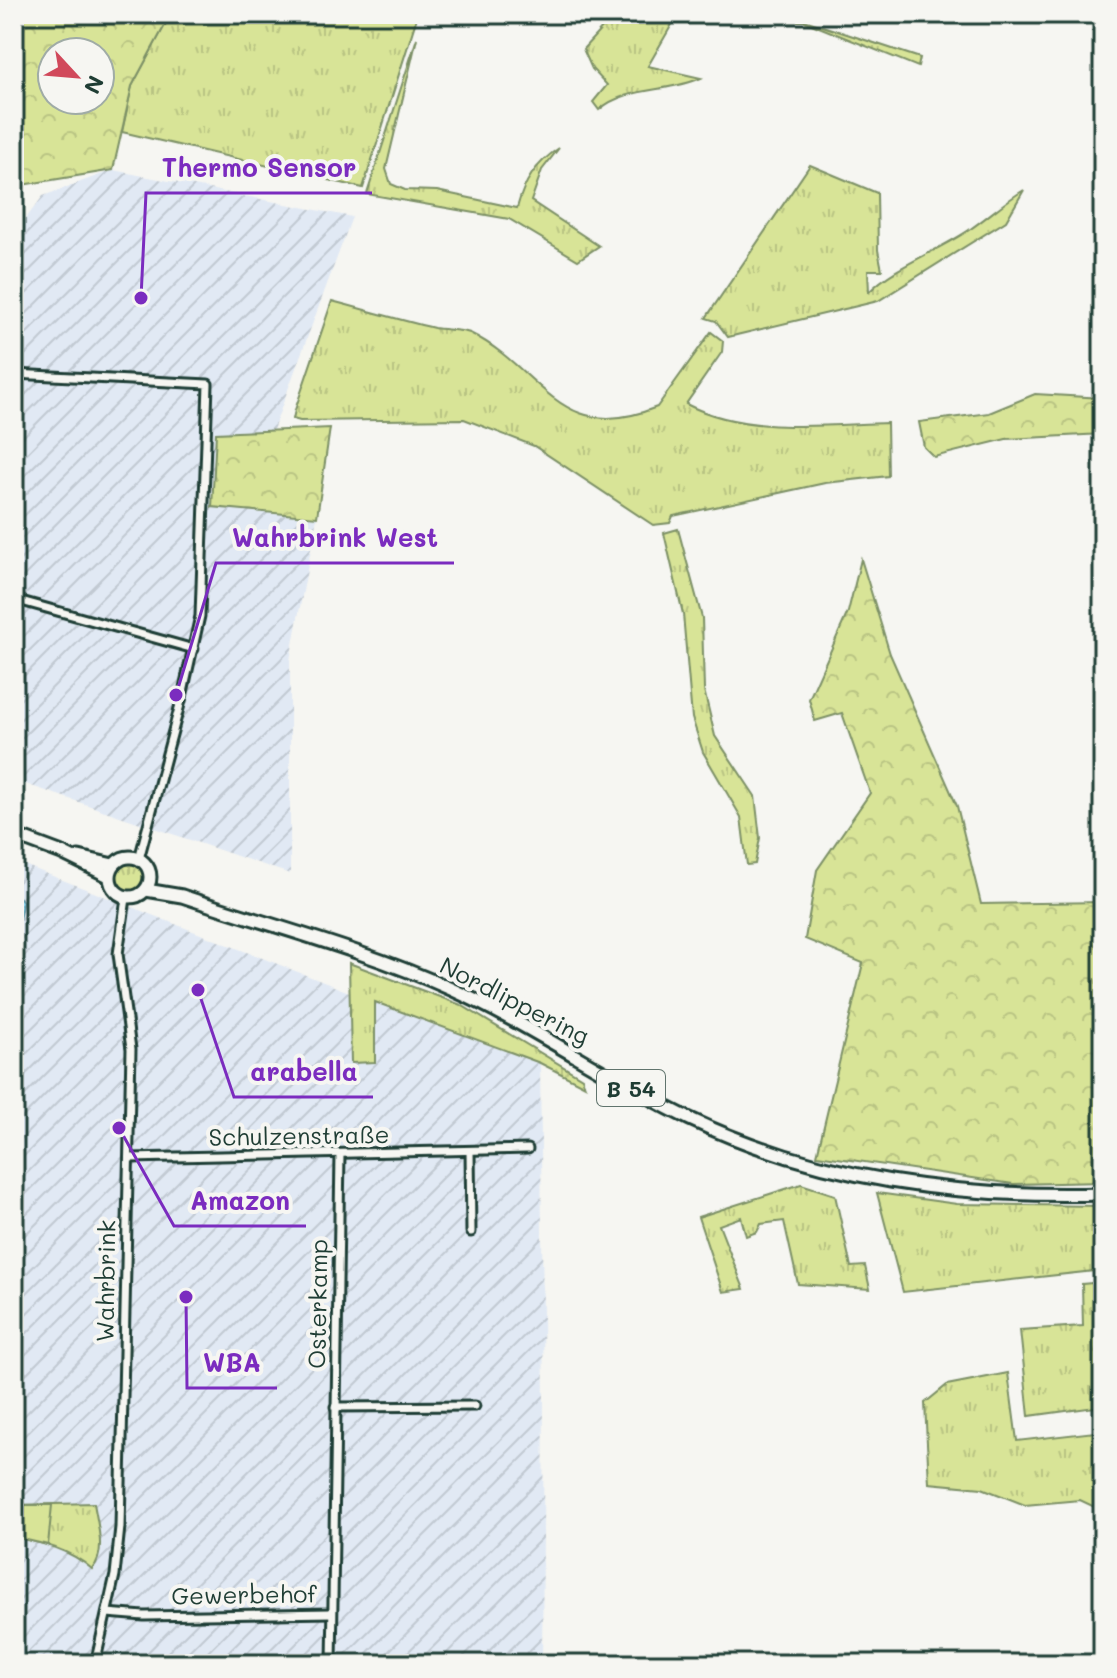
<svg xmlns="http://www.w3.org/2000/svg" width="1117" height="1678" font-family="Mali,sans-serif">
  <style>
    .industrial { fill: url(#industrial-furrows) }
    .grass { fill: url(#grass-tufts); stroke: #7c9066; stroke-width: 2 }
    .forest { fill: url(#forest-crowns); stroke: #7c9066; stroke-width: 2; fill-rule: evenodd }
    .garden { fill: #d8e497; stroke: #7c9066; stroke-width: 2 }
    .water { fill: url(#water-rules); stroke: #669caa; stroke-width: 2 }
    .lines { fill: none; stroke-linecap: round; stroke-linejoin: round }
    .street-casing { stroke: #1f3d34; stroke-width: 13 }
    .primary-casing { stroke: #1f3d34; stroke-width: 17 }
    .street { stroke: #f6f6f2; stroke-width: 7 }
    .primary { stroke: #f6f6f2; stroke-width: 11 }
    .labels { text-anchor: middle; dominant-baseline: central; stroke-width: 8; stroke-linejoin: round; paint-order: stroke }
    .shield { fill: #f6f6f2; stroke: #60746d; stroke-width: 2 }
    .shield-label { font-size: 22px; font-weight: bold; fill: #1f3d34 }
    .street-label { font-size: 24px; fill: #1f3d34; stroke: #f6f6f2 }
    .leader { fill: none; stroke: #7b2cbf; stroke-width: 3 }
    .callout-dot { fill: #7b2cbf; stroke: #f6f6f2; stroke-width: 3 }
    .callout-label { font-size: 26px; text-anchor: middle; font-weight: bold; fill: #7b2cbf; stroke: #f6f6f2; stroke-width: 8; stroke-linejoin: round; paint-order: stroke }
  </style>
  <defs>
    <pattern id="industrial-furrows" width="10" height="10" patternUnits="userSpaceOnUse" patternTransform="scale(2)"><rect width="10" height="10" fill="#e1e9f4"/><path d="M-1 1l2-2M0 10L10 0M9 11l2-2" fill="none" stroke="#c1c9d2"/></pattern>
    <pattern id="grass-tufts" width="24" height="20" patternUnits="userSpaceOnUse" patternTransform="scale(2)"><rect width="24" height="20" fill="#d8e497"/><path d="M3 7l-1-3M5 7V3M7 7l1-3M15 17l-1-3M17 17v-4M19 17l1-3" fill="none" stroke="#b9c483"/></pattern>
    <pattern id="forest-crowns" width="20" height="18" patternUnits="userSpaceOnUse" patternTransform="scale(2)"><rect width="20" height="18" fill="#d8e497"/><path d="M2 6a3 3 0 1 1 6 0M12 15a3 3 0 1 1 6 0" fill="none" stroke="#b9c483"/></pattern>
    <pattern id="water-rules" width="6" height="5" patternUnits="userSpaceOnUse" patternTransform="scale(2)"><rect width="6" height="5" fill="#96dbf8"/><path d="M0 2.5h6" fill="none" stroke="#81bdd5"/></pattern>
  </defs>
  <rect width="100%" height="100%" fill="#f6f6f2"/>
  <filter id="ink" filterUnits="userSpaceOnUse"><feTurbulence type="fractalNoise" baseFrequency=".0125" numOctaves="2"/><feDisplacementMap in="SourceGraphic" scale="16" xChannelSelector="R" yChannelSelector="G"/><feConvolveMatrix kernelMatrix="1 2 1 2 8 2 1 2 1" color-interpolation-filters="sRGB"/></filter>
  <g filter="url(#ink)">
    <g class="industrial">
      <polygon points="113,170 352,217 273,430 216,433 212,507 317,517 290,660 290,874 14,780 14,234 43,196"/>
      <polygon points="14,861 349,992 351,1063 375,1062 374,1002 540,1063 544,1400 542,1664 14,1664"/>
    </g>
    <g class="grass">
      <polygon points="171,14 418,14 363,188 122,132 132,86"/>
      <path d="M 615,14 L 678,14 L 648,66 L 701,78 C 668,93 626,86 599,110 L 593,102 L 607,85 L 592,69 L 583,49 Z"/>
      <polygon points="786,14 920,58 918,67 804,21 784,21"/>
      <path d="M 417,38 L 386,169 L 391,184 L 405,190 L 437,191 L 517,208 C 524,182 535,164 559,148 L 542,170 L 531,201 L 599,246 L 578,260 L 509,219 L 367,194 Z"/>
      <path d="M 810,165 L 877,193 L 878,250 L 882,270 L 868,270 L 869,292 C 893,267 938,251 969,230 C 988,217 1004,202 1024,190 L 1006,221 L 878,301 L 728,337 L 716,321 L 706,318 Z"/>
      <path d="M 332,301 C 366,310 400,320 434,328 C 445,330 460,329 470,333 C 542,368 559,447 657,407 L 711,332 L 723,341 L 722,352 L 686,404 C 746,435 822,425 887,423 L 888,476 L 825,483 L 673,516 L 670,523 L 653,525 L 534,446 L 464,419 L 300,421 L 293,419 L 295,410 Z"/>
      <polygon points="678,529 702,618 704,690 715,736 755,796 760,838 755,864 747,865 741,817 703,752 692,718 683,614 664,533"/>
      <circle cx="129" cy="878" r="16"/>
      <polygon points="349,963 461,1005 582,1078 585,1086 540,1063 375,1002 375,1062 351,1063"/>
      <polygon points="801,1184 835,1195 851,1267 865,1266 870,1289 798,1284 784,1221 761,1224 757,1232 746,1236 741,1217 719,1225 744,1289 723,1292 698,1217"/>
      <polygon points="877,1193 957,1204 1103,1206 1103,1270 903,1292"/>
      <polygon points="1103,1282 1103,1406 1029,1416 1020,1330 1083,1326 1082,1284"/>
      <polygon points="1008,1373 1017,1441 1103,1431 1103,1511 1080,1500 1025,1505 982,1488 929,1483 925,1403 947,1385"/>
      <path d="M 94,1503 C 97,1523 107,1553 92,1569 C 69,1549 42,1543 14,1537 L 14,1505 Z"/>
    </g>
    <g class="forest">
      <path d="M 14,14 L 171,14 L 132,86 L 113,170 L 22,185 L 14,173 ZM 52,52 L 100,52 L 100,100 L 52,100 Z"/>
      <polygon points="1035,394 1103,398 1103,434 1006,439 934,457 924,447 919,422 989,413"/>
      <polygon points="330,428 317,517 212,507 216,433"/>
      <polygon points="861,559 890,654 957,806 981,904 1103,902 1103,1182 1013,1184 817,1155 863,963 805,939 817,870 870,793 842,713 815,721 809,699 848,612"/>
    </g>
    <polygon class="garden" points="14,1505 52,1505 48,1545 14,1537"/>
    <polygon class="water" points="14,892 23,901 14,942"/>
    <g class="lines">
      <g class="street-casing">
        <g id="street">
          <polyline points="14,374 208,384 200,616 182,697 139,859"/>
          <polyline points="14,599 194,649"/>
          <polyline points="470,1151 471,1232"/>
          <polyline points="129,1158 528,1149"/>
          <polyline points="335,1407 475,1406"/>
          <polyline points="107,1613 144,1616 331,1613"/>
          <polyline points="95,1664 115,1575 120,1527 131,1049 118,954 126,898"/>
          <polyline points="332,1664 340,1154"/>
        </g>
      </g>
      <g class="primary-casing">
        <g id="primary">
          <polyline points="14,835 62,853 109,876"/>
          <circle cx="130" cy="877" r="20"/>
          <polyline points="79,857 113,865"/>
          <path d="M 146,890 L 182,896 C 271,926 365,950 451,989 C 534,1026 608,1080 690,1119 C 821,1181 960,1198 1103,1194"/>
        </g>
      </g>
      <use href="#street" class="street"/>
      <use href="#primary" class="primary"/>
    </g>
  </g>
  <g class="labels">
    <rect class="shield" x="597" y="1070" width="68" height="36" rx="6"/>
    <g class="shield-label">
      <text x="631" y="1088">B 54</text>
    </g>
    <g class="street-label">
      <text transform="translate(515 1000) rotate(27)">Nordlippering</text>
      <text transform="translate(299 1135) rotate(-1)">Schulzenstraße</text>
      <text transform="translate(105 1281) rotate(-89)">Wahrbrink</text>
      <text transform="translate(317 1304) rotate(-89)">Osterkamp</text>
      <text transform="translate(244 1594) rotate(-1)">Gewerbehof</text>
    </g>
  </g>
  <path class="leader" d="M141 298L146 193H372M176 695L216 563H454M198 990L234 1097H373M119 1128L174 1226H306M186 1297L187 1388H277"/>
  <g class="callout-dot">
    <circle cx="141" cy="298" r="8"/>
    <circle cx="176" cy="695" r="8"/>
    <circle cx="198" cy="990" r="8"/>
    <circle cx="119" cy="1128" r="8"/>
    <circle cx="186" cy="1297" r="8"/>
  </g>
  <g class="callout-label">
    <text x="259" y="177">Thermo Sensor</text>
    <text x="335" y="547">Wahrbrink West</text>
    <text x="304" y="1081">arabella</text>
    <text x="240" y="1210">Amazon</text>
    <text x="232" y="1372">WBA</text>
  </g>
  <rect width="1117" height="1678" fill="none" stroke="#f6f6f2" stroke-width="48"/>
  <rect x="24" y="24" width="1069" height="1630" fill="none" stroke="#1f3d34" stroke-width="3" filter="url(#ink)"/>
  <g transform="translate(76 76) rotate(116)"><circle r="38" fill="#f6f6f2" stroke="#a0aca6" stroke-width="2"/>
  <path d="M0-6L14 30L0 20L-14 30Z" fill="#d1495b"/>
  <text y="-12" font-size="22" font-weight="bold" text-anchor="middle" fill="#1f3d34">N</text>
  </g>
</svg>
